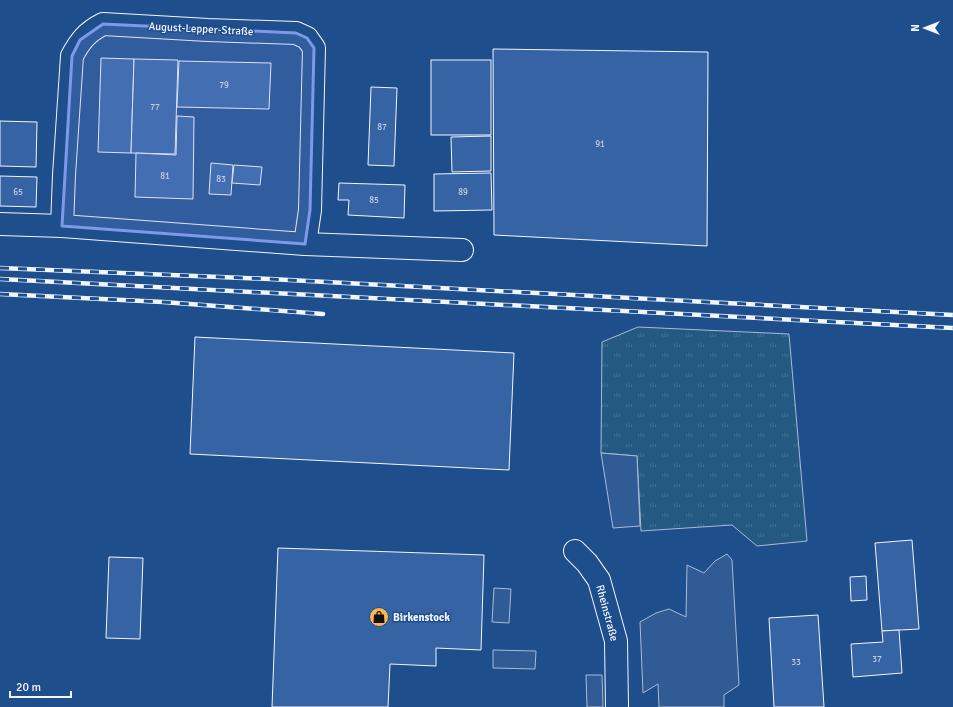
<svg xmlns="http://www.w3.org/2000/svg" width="953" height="707" font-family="Signika,sans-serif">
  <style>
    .grass { fill: url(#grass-tufts); stroke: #a8bbd7 }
    .parking { fill: #305b95; stroke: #a8bbd7 }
    .building { fill: #3563a3; stroke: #f2f6ff }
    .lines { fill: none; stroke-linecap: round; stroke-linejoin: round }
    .minor-casing { stroke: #f2f6ff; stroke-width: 24 }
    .minor { stroke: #1f4e8c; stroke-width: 22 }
    .rail-casing { stroke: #f2f6ff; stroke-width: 4.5 }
    .rail { stroke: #1f4e8c; stroke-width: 3; stroke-dasharray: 9; stroke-linecap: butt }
    .marked { fill: #7d9aea; fill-opacity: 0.2; stroke: #7d9aea; stroke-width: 3; stroke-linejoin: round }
    .labels { text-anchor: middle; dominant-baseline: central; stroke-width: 3; stroke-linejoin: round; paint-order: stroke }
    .number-label { font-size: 9px; fill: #c3d1e8 }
    .street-label { font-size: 11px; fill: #f2f6ff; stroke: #1f4e8c }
    .poi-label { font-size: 11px; font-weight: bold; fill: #f2f6ff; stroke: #1f4e8c; text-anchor: start }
  </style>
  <defs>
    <pattern id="grass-tufts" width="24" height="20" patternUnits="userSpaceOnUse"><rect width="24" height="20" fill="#245a82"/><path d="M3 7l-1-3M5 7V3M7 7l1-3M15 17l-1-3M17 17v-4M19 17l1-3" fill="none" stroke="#447295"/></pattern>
  </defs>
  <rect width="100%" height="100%" fill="#1f4e8c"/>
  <polygon class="grass" points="638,327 789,334 807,541 757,546 732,525 641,531 637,456 601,453 602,342"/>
  <g class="parking">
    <polygon points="601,453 637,456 640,526 613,528"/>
    <polygon points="727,554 732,560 739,685 724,695 724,707 659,707 658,684 643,693 640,622 656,613 669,609 686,617 687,565 704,573 715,561"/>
    <polygon points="494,588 511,589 509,623 492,622"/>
    <polygon points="493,650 536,651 535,669 493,668"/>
    <polygon points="586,675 602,675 603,707 587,707"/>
  </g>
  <g class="building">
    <polygon points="493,49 708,52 707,246 494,235"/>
    <polygon points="101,58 134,59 131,153 98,152"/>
    <polygon points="134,59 178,60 175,154 131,153"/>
    <rect x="431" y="60" width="60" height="75"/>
    <polygon points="179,61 271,63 269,109 177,107"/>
    <polygon points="371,87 397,88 394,166 368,165"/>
    <polygon points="177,116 194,117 193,199 135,197 136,153 176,155"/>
    <polygon points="0,121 37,122 36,167 0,166"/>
    <polygon points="491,136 491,171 452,172 451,137"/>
    <polygon points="211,163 233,165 231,195 209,194"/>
    <polygon points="234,165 262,167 260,185 232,183"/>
    <polygon points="491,173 492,210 434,211 434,174"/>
    <polygon points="0,176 37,177 36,207 0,206"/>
    <polygon points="339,183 405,185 404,218 348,215 349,200 338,200"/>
    <polygon points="195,337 514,353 509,470 190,454"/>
    <polygon points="912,540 919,629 882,631 875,543"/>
    <polygon points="278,548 484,555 481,650 436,648 436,666 390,664 388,707 272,707"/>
    <polygon points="109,557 143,558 140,639 106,638"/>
    <polygon points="866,576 867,600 851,601 850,577"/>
    <polygon points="818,615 824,707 774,707 769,618"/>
    <polygon points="899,630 902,673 853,677 851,644 883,642 882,631"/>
  </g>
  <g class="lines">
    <g class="minor-casing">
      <g id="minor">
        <polyline points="0,224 62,226 305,244 462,250"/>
        <path d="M 62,226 L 64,175 L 72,56 C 80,41 87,32 103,24 L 208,30 L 296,33 L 307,38 L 314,48 L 310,210 L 305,244"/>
        <polyline points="575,551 587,563 599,580 616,641 617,707"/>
      </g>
    </g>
    <use href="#minor" class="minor"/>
    <g class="rail-casing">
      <g id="rail">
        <polyline points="0,268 270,279 953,315"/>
        <polyline points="0,279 953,328"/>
        <polyline points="0,294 163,302 323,314"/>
      </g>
    </g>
    <use href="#rail" class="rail"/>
  </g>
  <path class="marked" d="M 103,24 L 296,33 L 307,38 L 314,48 L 310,210 L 305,244 L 62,226 L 72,56 L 80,40 Z"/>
  <defs>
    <g id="shop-disc" transform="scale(1)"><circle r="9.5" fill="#ffb74d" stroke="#1f4e8c"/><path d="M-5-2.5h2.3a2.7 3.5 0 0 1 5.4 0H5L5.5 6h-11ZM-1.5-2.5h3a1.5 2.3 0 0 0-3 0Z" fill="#111"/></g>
  </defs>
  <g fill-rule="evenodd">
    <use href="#shop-disc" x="379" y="617"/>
  </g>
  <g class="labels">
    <g class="number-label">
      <text x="224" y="85">79</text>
      <text x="155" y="107">77</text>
      <text x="382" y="127">87</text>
      <text x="600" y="144">91</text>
      <text x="165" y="176">81</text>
      <text x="221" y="179">83</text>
      <text x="18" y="192">65</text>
      <text x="463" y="192">89</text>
      <text x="374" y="200">85</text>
      <text x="877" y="659">37</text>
      <text x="796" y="662">33</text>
    </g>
    <g class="street-label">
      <text transform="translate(201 29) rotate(3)">August-Lepper-Straße</text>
      <text transform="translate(607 613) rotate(75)">Rheinstraße</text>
    </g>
    <g class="poi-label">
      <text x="393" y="617">Birkenstock</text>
    </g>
  </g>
  <g transform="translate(925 28) rotate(270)" stroke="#1f4e8c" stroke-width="3" paint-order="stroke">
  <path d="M0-3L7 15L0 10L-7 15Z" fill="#f2f6ff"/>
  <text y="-6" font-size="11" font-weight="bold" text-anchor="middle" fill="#f2f6ff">N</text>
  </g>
  <path d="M10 691v6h61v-6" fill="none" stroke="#f2f6ff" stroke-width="2"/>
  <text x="16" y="691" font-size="12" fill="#f2f6ff" stroke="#1f4e8c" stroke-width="3" paint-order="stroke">20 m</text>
</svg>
